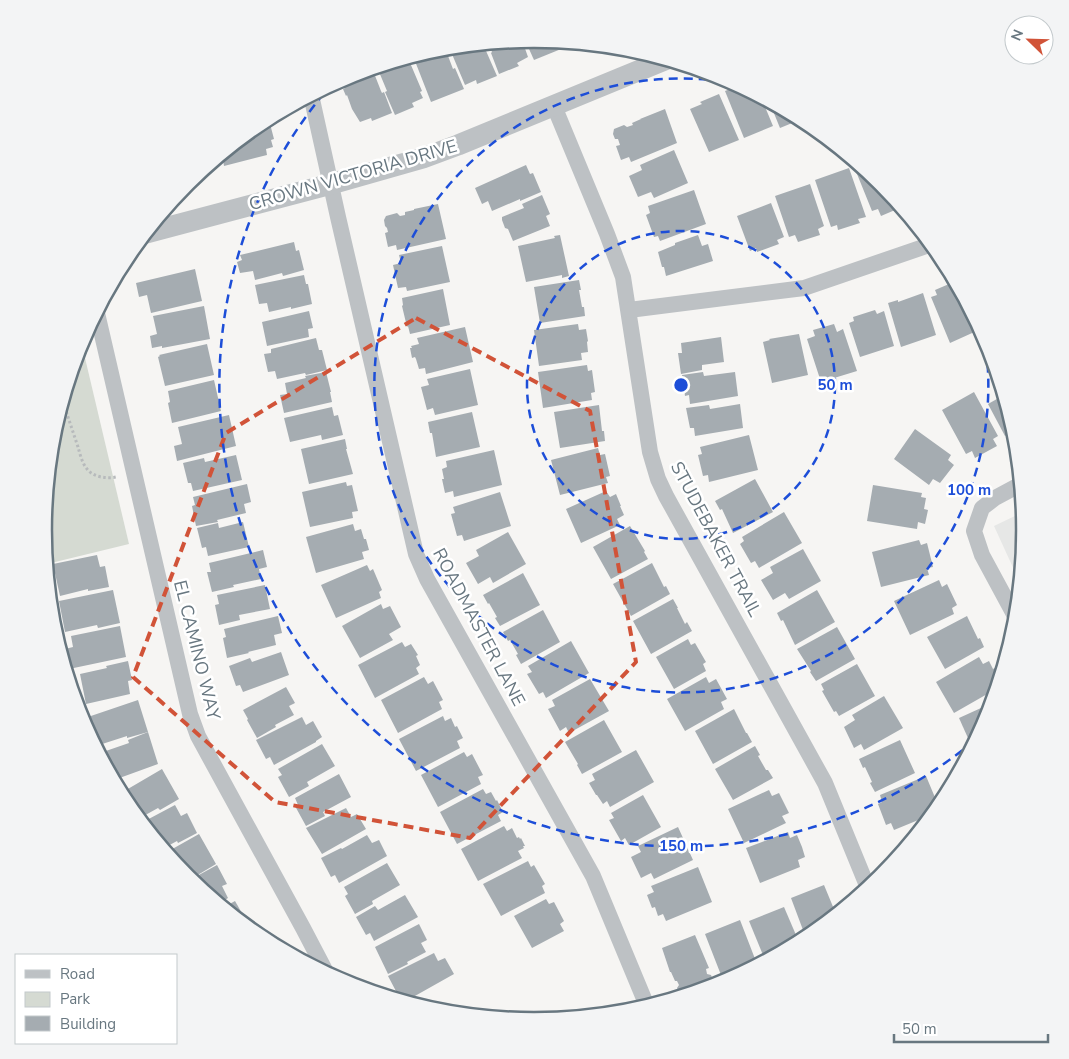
<svg xmlns="http://www.w3.org/2000/svg" width="1069" height="1059" font-family="'Nunito Sans',sans-serif">
  <style>
    .built { fill: #e6e7e6 }
    .green { fill: #d5dad2 }
    .building { fill: #a5acb1 }
    .lines { fill: none; stroke-linecap: round; stroke-linejoin: round }
    .path { stroke: #b7babc; stroke-width: 3; stroke-dasharray: 2.5 2.5; stroke-linecap: butt }
    .minor { stroke: #bdc1c4; stroke-width: 16 }
    .tertiary { stroke: #bdc1c4; stroke-width: 21 }
    .marked { fill: none; stroke: #d15338; stroke-width: 4; stroke-dasharray: 10 6; stroke-linejoin: round }
    .ring { fill: none; stroke: #1d4ed8; stroke-width: 2.5; stroke-dasharray: 9 6 }
    .labels { text-anchor: middle; dominant-baseline: central; stroke-width: 5; stroke-linejoin: round; paint-order: stroke }
    .street-label { font-size: 18px; fill: #687780; stroke: #fff }
    .rim { fill: none; stroke: #687780; stroke-width: 2.5 }
    .centre { fill: #1d4ed8; stroke: #fff; stroke-width: 2.5 }
    .ring-label { font-size: 15px; text-anchor: middle; font-weight: bold; fill: #1d4ed8; stroke: #fff; stroke-width: 5; stroke-linejoin: round; paint-order: stroke }
  </style>
  <rect width="100%" height="100%" fill="#f6f5f3"/>
  <polygon class="built" points="1023,512 1025,530 1020,583 994,526"/>
  <polygon class="green" points="81,341 129,544 47,564 44,529 53,433"/>
  <g class="building">
    <polygon points="535,39 564,42 566,47 534,60 525,40"/>
    <polygon points="522,40 528,57 517,63 519,66 499,74 491,53 492,52 488,43"/>
    <polygon points="483,44 497,76 477,84 476,80 465,85 449,47"/>
    <polygon points="439,48 445,48 453,69 455,68 464,89 431,102 413,56"/>
    <polygon points="408,58 422,91 420,92 423,98 412,103 414,107 395,115 385,92 387,91 377,67"/>
    <polygon points="372,68 381,91 382,93 384,92 392,113 372,121 371,118 360,122 352,109 347,95 346,96 343,89 345,88 341,79 347,76"/>
    <polygon points="740,85 761,97 773,126 744,138 725,91"/>
    <polygon points="719,94 739,140 709,152 690,109 702,104 700,102"/>
    <polygon points="769,101 795,115 802,119 780,128"/>
    <polygon points="665,109 677,143 631,162 629,157 621,160 616,146 620,145 618,139 615,139 613,134 614,129 624,125 627,127 633,125 632,123 641,119 640,119"/>
    <polygon points="269,120 274,139 271,140 273,147 266,149 267,155 224,166 222,154 261,122"/>
    <polygon points="674,150 688,183 654,198 651,192 638,197 629,176 642,170 640,165"/>
    <polygon points="526,165 530,174 533,173 541,192 520,201 520,199 492,211 488,201 482,204 475,188"/>
    <polygon points="862,166 882,183 902,207 881,216 878,209 872,211 855,169"/>
    <polygon points="849,168 866,217 858,219 860,223 838,230 837,225 831,227 815,180"/>
    <polygon points="810,184 824,226 818,229 820,235 798,242 795,235 789,237 775,196"/>
    <polygon points="694,190 706,224 660,241 658,236 654,237 646,215 650,213 648,206"/>
    <polygon points="542,195 550,214 546,216 550,226 513,241 508,229 505,228 502,220 502,217 524,208 522,204"/>
    <polygon points="771,203 784,237 777,240 779,244 757,252 756,248 750,251 737,216"/>
    <polygon points="438,204 446,239 397,250 396,245 388,247 385,233 388,232 387,228 385,226 384,220 386,216 397,213 400,216 405,215 405,212 414,210 414,209"/>
    <polygon points="560,235 569,276 562,278 562,275 526,282 518,246 555,238 554,236"/>
    <polygon points="698,235 702,246 708,244 713,261 666,276 664,267 662,267 658,252 675,245 675,243"/>
    <polygon points="294,242 296,251 299,250 304,270 283,276 282,273 255,280 253,271 240,273 237,262 242,260 240,255"/>
    <polygon points="442,246 450,282 407,291 406,287 398,288 393,265 401,263 399,255"/>
    <polygon points="195,269 202,301 151,313 147,295 139,297 136,283"/>
    <polygon points="304,275 306,284 308,284 312,304 291,309 291,307 269,312 267,303 259,304 255,285"/>
    <polygon points="579,280 581,290 579,290 582,307 584,307 585,316 540,323 534,287"/>
    <polygon points="956,281 981,329 950,343 931,297 937,295 935,290"/>
    <polygon points="443,289 450,325 410,334 408,326 407,327 402,306 403,305 402,298"/>
    <polygon points="923,293 936,335 901,347 888,303 898,300 898,302"/>
    <polygon points="204,306 210,339 162,348 162,346 152,348 150,336 157,334 153,316"/>
    <polygon points="875,310 877,314 884,311 894,346 860,357 849,323 854,321 853,317"/>
    <polygon points="309,311 313,328 308,329 309,337 267,346 262,322"/>
    <polygon points="578,324 579,330 586,329 588,341 587,342 588,352 581,353 582,360 539,366 534,330"/>
    <polygon points="834,324 837,332 843,329 857,371 821,382 807,339 815,336 813,330"/>
    <polygon points="465,327 473,362 426,374 425,368 419,369 416,359 415,357 412,358 410,348 412,348 411,346 419,344 417,338"/>
    <polygon points="799,334 808,375 772,383 763,342 770,340 769,339"/>
    <polygon points="721,337 724,362 702,365 702,370 681,374 678,353 682,353 681,343"/>
    <polygon points="316,338 319,350 322,350 327,370 306,375 305,373 277,379 275,371 268,372 264,354 271,353 271,349"/>
    <polygon points="207,344 214,375 165,386 158,357 160,356 159,355"/>
    <polygon points="587,365 588,371 592,370 595,392 591,393 592,400 543,408 538,372"/>
    <polygon points="470,369 478,405 435,415 433,408 427,410 421,387 429,385 427,379"/>
    <polygon points="326,372 331,392 330,392 332,402 284,413 280,395 287,394 285,383 306,378 305,376"/>
    <polygon points="703,372 704,376 735,372 738,396 690,404 689,395 685,396 682,375"/>
    <polygon points="214,380 221,411 172,423 168,403 170,402 168,391"/>
    <polygon points="974,392 998,436 993,439 997,446 975,458 972,451 966,454 942,410"/>
    <polygon points="1004,395 1016,434 1016,435 1013,437 1011,432 1005,436 988,404"/>
    <polygon points="740,404 743,428 695,436 694,428 690,428 686,408 709,405 710,409"/>
    <polygon points="599,405 602,431 604,431 605,441 560,448 554,412"/>
    <polygon points="332,407 334,416 338,415 343,435 322,440 321,435 290,442 284,418"/>
    <polygon points="472,412 480,447 436,457 432,433 430,433 428,422"/>
    <polygon points="229,415 236,446 177,461 174,446 182,444 178,427"/>
    <polygon points="915,429 951,455 948,460 954,465 940,483 933,479 929,485 894,459"/>
    <polygon points="749,435 758,470 709,482 708,475 703,476 698,455 702,454 700,447"/>
    <polygon points="345,439 347,449 346,449 353,474 309,484 301,449"/>
    <polygon points="598,448 600,455 605,454 610,476 606,477 608,483 560,495 551,460"/>
    <polygon points="494,450 502,485 454,497 453,491 445,493 442,479 444,479 442,469 447,467 446,461"/>
    <polygon points="236,455 242,480 193,491 191,483 188,483 183,463 204,458 205,462"/>
    <polygon points="755,479 773,512 733,533 722,509 720,510 715,501"/>
    <polygon points="346,482 347,486 352,485 358,511 352,512 353,518 310,527 302,492"/>
    <polygon points="247,484 251,502 244,504 246,513 217,520 218,522 196,526 192,506 195,505 193,497"/>
    <polygon points="873,485 922,493 921,497 926,498 924,509 928,510 925,524 918,522 917,529 867,521"/>
    <polygon points="606,491 610,497 616,494 621,506 620,506 624,515 617,519 620,525 581,543 566,509"/>
    <polygon points="500,492 511,526 464,541 462,535 457,536 451,514 455,513 453,507"/>
    <polygon points="784,512 802,543 759,568 755,561 751,563 740,544 744,541 742,537"/>
    <polygon points="243,522 249,547 208,556 206,547 202,548 197,528 218,523 219,528"/>
    <polygon points="353,524 355,531 361,529 364,539 366,539 369,550 362,552 364,559 316,573 306,537"/>
    <polygon points="630,526 645,551 644,552 648,559 611,579 593,547"/>
    <polygon points="508,532 526,564 493,583 490,577 478,584 466,563 479,556 476,550"/>
    <polygon points="919,540 921,545 927,543 933,567 927,568 929,575 881,587 872,552"/>
    <polygon points="803,549 821,581 789,599 785,593 773,600 761,580 773,573 770,567"/>
    <polygon points="263,550 267,567 259,569 261,579 233,585 234,587 212,592 207,572 211,572 209,563"/>
    <polygon points="97,555 100,567 105,566 109,587 88,591 88,589 60,596 53,564"/>
    <polygon points="652,563 664,587 666,586 670,594 631,616 613,584"/>
    <polygon points="367,565 370,571 373,569 382,590 379,592 381,598 336,618 321,585"/>
    <polygon points="523,573 540,605 500,626 495,618 497,617 489,603 488,604 483,595"/>
    <polygon points="939,580 942,587 947,584 957,605 952,608 954,614 910,635 894,601"/>
    <polygon points="265,585 270,609 239,615 240,620 219,625 215,605 219,604 217,595"/>
    <polygon points="113,590 120,623 98,628 97,625 65,632 59,601"/>
    <polygon points="817,590 835,622 795,645 783,620 781,621 777,613"/>
    <polygon points="673,599 678,608 677,608 685,624 687,622 692,631 651,654 633,621"/>
    <polygon points="381,604 383,609 390,606 401,627 389,634 393,640 360,658 342,626"/>
    <polygon points="543,610 560,642 521,664 516,655 518,654 510,640 508,641 503,632"/>
    <polygon points="278,616 282,633 274,635 276,645 248,652 249,653 227,658 223,638 226,637 224,629"/>
    <polygon points="967,616 978,639 980,638 984,647 945,669 927,637"/>
    <polygon points="120,626 126,657 69,669 65,649 73,647 71,636"/>
    <polygon points="837,627 855,659 816,681 810,672 811,671 797,649"/>
    <polygon points="688,639 691,645 695,643 706,662 703,664 706,671 674,689 656,657"/>
    <polygon points="571,641 589,673 546,698 543,692 539,694 527,674 532,672 528,666"/>
    <polygon points="402,642 405,647 411,644 418,655 416,656 420,665 416,668 419,674 375,698 358,665"/>
    <polygon points="281,652 289,675 243,692 240,685 236,686 229,666 250,658 252,662"/>
    <polygon points="979,657 983,664 989,661 993,669 995,668 1000,677 999,680 994,683 996,689 954,713 936,682"/>
    <polygon points="128,661 132,680 128,681 130,694 86,704 80,674 107,668 106,666"/>
    <polygon points="857,664 875,696 839,716 836,711 834,712 822,691 824,690 821,684"/>
    <polygon points="424,677 428,684 433,681 443,700 439,702 442,709 398,733 381,700"/>
    <polygon points="706,677 709,683 716,679 727,699 721,702 724,709 685,731 667,699"/>
    <polygon points="590,679 609,711 569,733 566,727 560,731 548,709 555,706 552,700"/>
    <polygon points="286,687 295,703 289,706 294,715 275,725 276,727 257,738 247,720 248,719 243,710"/>
    <polygon points="884,696 903,728 864,750 861,744 854,748 844,727 855,720 852,715"/>
    <polygon points="138,700 148,732 127,738 127,736 96,746 82,719"/>
    <polygon points="992,703 988,718 972,747 959,718"/>
    <polygon points="734,709 746,733 747,733 752,742 713,764 695,731"/>
    <polygon points="443,716 445,721 451,718 455,727 457,726 463,738 457,741 460,748 416,771 399,739"/>
    <polygon points="302,717 306,725 313,721 322,737 316,741 316,742 274,765 270,757 266,759 256,740"/>
    <polygon points="604,720 622,752 582,774 577,765 578,764 565,742"/>
    <polygon points="148,732 158,764 114,780 100,753 129,743 128,740"/>
    <polygon points="900,740 915,773 875,792 870,783 872,782 865,767 863,768 859,759"/>
    <polygon points="322,744 335,766 307,782 309,786 289,797 278,777 282,775 278,769"/>
    <polygon points="755,746 760,755 758,756 766,770 768,770 773,778 733,800 715,769"/>
    <polygon points="636,750 654,782 610,807 607,801 603,804 597,795 596,795 589,783 595,780 592,774"/>
    <polygon points="464,752 467,757 472,754 483,775 478,777 481,784 438,807 421,775"/>
    <polygon points="162,769 179,799 160,810 158,808 140,818 126,802 121,793"/>
    <polygon points="339,774 351,797 323,812 325,816 306,826 295,806 298,805 295,798"/>
    <polygon points="926,776 939,807 933,814 894,830 891,823 886,825 878,804 882,802 880,795"/>
    <polygon points="483,789 486,794 491,792 496,801 497,800 503,812 498,815 501,821 457,844 440,812"/>
    <polygon points="769,790 772,796 779,793 789,813 782,816 786,823 744,843 728,809"/>
    <polygon points="643,795 661,827 629,845 625,838 621,841 609,820 614,818 611,813"/>
    <polygon points="175,805 181,816 187,813 197,833 178,843 177,841 164,848 143,822"/>
    <polygon points="346,808 351,817 357,814 366,829 322,854 306,828"/>
    <polygon points="504,826 507,831 512,828 517,838 519,837 520,839 521,838 525,846 523,846 524,848 518,851 522,858 478,881 461,849"/>
    <polygon points="678,827 693,860 654,879 651,873 641,878 631,857 641,852 638,846"/>
    <polygon points="788,832 790,838 797,835 802,847 805,857 798,860 800,867 760,883 746,848"/>
    <polygon points="199,834 216,864 196,876 194,873 188,877 167,852"/>
    <polygon points="367,835 372,843 379,840 387,856 339,883 335,875 331,877 321,858 341,848 342,849"/>
    <polygon points="528,861 531,867 534,865 545,884 542,886 545,893 501,916 483,884"/>
    <polygon points="387,863 400,885 372,901 373,904 355,914 345,896 348,894 344,887"/>
    <polygon points="217,865 227,884 222,886 228,898 220,903 193,881 198,878 197,876"/>
    <polygon points="698,867 712,902 666,921 663,914 658,916 655,907 652,908 647,895 654,892 651,886"/>
    <polygon points="824,885 836,914 807,938 806,936 808,934 806,929 803,930 791,898"/>
    <polygon points="405,895 418,917 374,941 370,933 366,935 356,917 375,906 378,910"/>
    <polygon points="546,899 549,904 554,902 564,921 560,924 564,931 532,948 514,916"/>
    <polygon points="235,901 251,929 224,907"/>
    <polygon points="784,907 799,942 765,960 749,921"/>
    <polygon points="740,920 757,964 731,978 729,973 721,975 705,934"/>
    <polygon points="419,924 427,940 421,943 426,952 407,962 408,964 388,974 375,947"/>
    <polygon points="695,935 709,968 706,969 707,974 711,975 715,985 680,996 677,988 679,985 677,981 675,981 671,972 670,972 662,948"/>
    <polygon points="434,953 438,961 445,958 454,974 406,1001 401,993 398,995 388,976"/>
  </g>
  <g class="lines">
    <path class="path" d="M 63,402 C 68,417 73,432 78,447 C 80,454 82,463 87,469 C 93,477 106,479 116,477"/>
    <g class="minor">
      <polyline points="311,95 338,217 416,554 427,579 593,876 647,1006"/>
      <polyline points="554,106 607,234 623,277 650,452 658,479 666,496 825,783 868,888"/>
      <polyline points="629,310 804,288 932,244"/>
      <polyline points="97,313 190,714 198,736 303,928 326,972"/>
      <polyline points="1016,618 982,555 974,531 982,508 995,498 1021,484"/>
    </g>
    <polyline class="tertiary" points="146,233 331,184 423,158 458,145 667,59"/>
  </g>
  <path class="marked" d="M 416,318 L 590,411 L 636,662 L 470,838 L 275,802 L 133,677 L 226,433 Z"/>
  <g class="ring">
    <circle cx="681" cy="385" r="154"/>
    <path d="M984 334A307 307 0 1 1 734 83"/>
    <path d="M974 741A461 461 0 0 1 330 86"/>
  </g>
  <g class="labels">
    <g class="street-label">
      <text transform="translate(353 175) rotate(-16)">CROWN VICTORIA DRIVE</text>
      <text transform="translate(716 539) rotate(62)">STUDEBAKER TRAIL</text>
      <text transform="translate(479 627) rotate(62)">ROADMASTER LANE</text>
      <text transform="translate(197 650) rotate(76)">EL CAMINO WAY</text>
    </g>
  </g>
  <path d="M0 0H1069V1059H0ZM52 530a482 482 0 1 1 964 0a482 482 0 1 1-964 0Z" fill="#f3f4f5" fill-rule="evenodd"/>
  <path class="rim" d="M52 530a482 482 0 1 1 964 0a482 482 0 1 1-964 0Z"/>
  <circle cx="681" cy="385" r="8" class="centre"/>
  <g class="ring-label">
    <text x="835" y="390">50 m</text>
    <text x="969" y="495">100 m</text>
    <text x="681" y="851">150 m</text>
  </g>
  <rect x="15" y="954" width="162" height="90" fill="#ffffff" stroke="#c3c9cc"/>
  <rect x="25" y="970" width="25" height="8" fill="#bdc1c4" stroke="#c3c9cc"/>
  <text x="60" y="979" font-size="15" fill="#687780">Road</text>
  <rect x="25" y="992" width="25" height="15" fill="#d5dad2" stroke="#c3c9cc"/>
  <text x="60" y="1004" font-size="15" fill="#687780">Park</text>
  <rect x="25" y="1016" width="25" height="15" fill="#a5acb1" stroke="#c3c9cc"/>
  <text x="60" y="1029" font-size="15" fill="#687780">Building</text>
  <g transform="translate(1029 40) rotate(293)"><circle r="24" fill="#ffffff" stroke="#c3c9cc"/>
  <path d="M0-4L9 19L0 12L-9 19Z" fill="#d15338"/>
  <text y="-8" font-size="14" font-weight="bold" text-anchor="middle" fill="#687780">N</text>
  </g>
  <path d="M894 1034v8h154v-8" fill="none" stroke="#687780" stroke-width="2.5"/>
  <text x="902" y="1034" font-size="15" fill="#687780" stroke="#ffffff" stroke-width="4" paint-order="stroke">50 m</text>
</svg>
